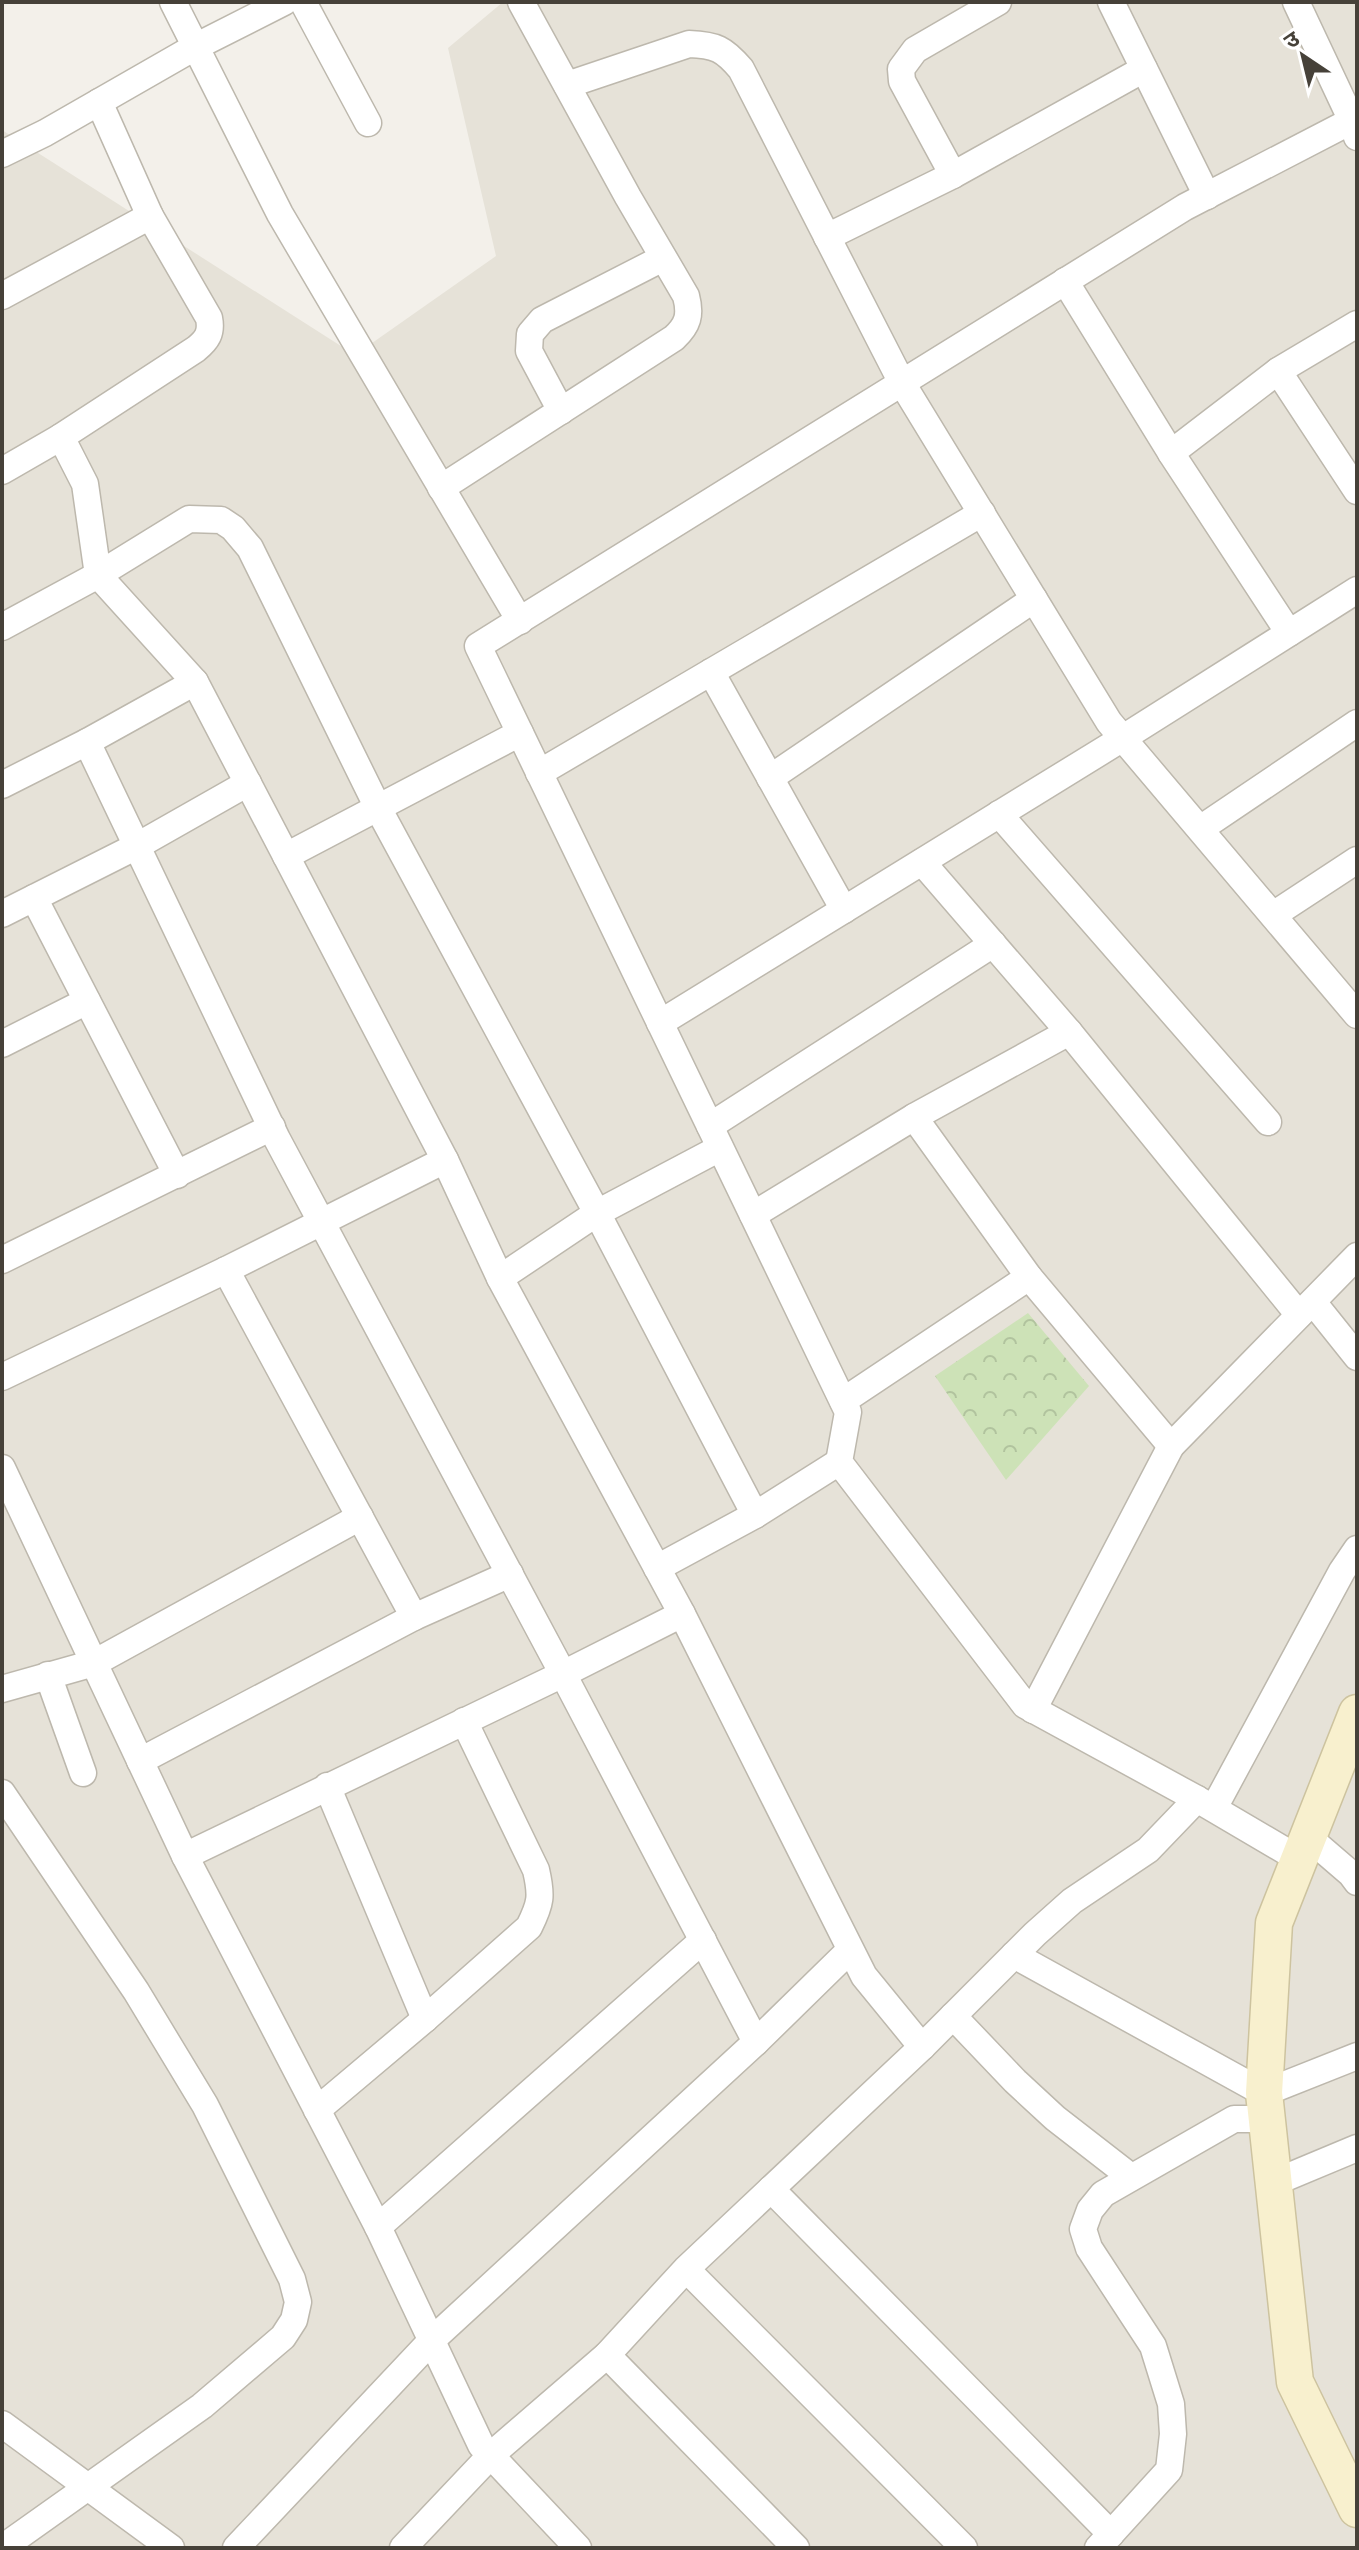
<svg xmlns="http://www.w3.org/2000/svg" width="1359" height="2550" font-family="Helvetica,'Noto Sans Devanagari',sans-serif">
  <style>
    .residential { fill: #e6e2d8 }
    .park { fill: url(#park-crowns) }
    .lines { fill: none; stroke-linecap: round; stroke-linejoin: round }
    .street-casing { stroke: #bdb8ad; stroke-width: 29 }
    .secondary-casing { stroke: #cdc39f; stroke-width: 39 }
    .street { stroke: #fff; stroke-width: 26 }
    .secondary { stroke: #f8f0ce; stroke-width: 36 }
  </style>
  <defs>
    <pattern id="park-crowns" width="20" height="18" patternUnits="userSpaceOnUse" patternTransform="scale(2)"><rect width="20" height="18" fill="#cde2b7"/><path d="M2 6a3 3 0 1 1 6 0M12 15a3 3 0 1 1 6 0" fill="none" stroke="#b1c39e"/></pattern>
  </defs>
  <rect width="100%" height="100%" fill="#f3f0ea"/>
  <polygon class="residential" points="503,2 1357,2 1357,2548 2,2548 2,130 355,355 496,256 448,48"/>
  <polygon class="park" points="1028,1313 1089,1386 1006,1480 935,1376"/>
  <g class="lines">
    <g class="street-casing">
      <g id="street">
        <polyline points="173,2 280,214 520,621"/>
        <polyline points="303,2 368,123"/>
        <polyline points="1111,2 1207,196"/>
        <polyline points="1296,2 1352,121 1357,137"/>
        <path d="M 567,85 L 689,44 C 716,45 724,49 741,69 L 902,383 L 1109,722 L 1357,1015"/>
        <polyline points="2,154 45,133 195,47 284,2"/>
        <polyline points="953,175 902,81 901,69 915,50 998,2"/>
        <polyline points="827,237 953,175 1144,69"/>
        <polyline points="1065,281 1171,453"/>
        <polyline points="2,296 150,216"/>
        <polyline points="1278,371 1357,491"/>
        <polyline points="561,411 529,351 530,334 542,320 663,258"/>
        <path d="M 61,437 L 196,349 C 207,340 212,333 209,318 L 150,216 L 99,102"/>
        <polyline points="2,471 61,437 85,484 98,575 195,682 445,1160 500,1278 682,1614 864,1976 922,2047 1035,1934 1072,1901 1148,1850 1197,1799"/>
        <path d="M 441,488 L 674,338 C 688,325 691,315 686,296 L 628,197 L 521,2"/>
        <polyline points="2,627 98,575 189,519 221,520 233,528 250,548 378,808 597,1213 755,1515 839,1462"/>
        <polyline points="1289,633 1171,453 1278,371 1357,324"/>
        <polyline points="711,672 844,910"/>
        <polyline points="195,682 87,742 277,1139 563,1674 756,2042"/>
        <polyline points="539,773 982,513"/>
        <polyline points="770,778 1034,599"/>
        <polyline points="2,785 87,742"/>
        <polyline points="999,814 1268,1122"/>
        <polyline points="1200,829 1357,723"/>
        <polyline points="286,856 520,733"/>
        <polyline points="922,862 1069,1032 1299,1315"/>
        <polyline points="34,898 177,1175"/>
        <polyline points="2,914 137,846 248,783"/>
        <polyline points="1273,915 1357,860"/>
        <polyline points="660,1023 1123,738 1357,590"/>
        <polyline points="2,1044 87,1001"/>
        <polyline points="914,1117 1029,1277"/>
        <polyline points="710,1126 993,944"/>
        <polyline points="753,1215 914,1117 1069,1032"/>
        <polyline points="2,1260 272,1127"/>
        <polyline points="226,1270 414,1617"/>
        <polyline points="500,1278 597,1213 720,1148"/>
        <polyline points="1313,1302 1357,1357"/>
        <polyline points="2,1377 226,1270 445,1160"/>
        <polyline points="843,1401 1029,1277 1171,1446"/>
        <polyline points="2,1468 185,1856 378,2227 481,2445 578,2548"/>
        <polyline points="657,1568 755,1515"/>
        <polyline points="48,1675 83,1773"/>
        <polyline points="2,1689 94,1663 360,1517"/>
        <polyline points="1033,1710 1171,1446 1357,1256"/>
        <polyline points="140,1761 414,1617 510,1574"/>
        <polyline points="327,1786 425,2019"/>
        <polyline points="2,1793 136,1991 205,2105 292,2279 298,2302 294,2320 283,2337 202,2406 2,2548"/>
        <polyline points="1214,1808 1342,1571 1357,1549"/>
        <polyline points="1308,1837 1351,1874 1357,1882"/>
        <polyline points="185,1856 563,1674 682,1614"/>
        <polyline points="1299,1859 1197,1799 1025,1705 839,1462 848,1412 478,646 1185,207 1357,118"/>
        <polyline points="1014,1955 1264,2093 1357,2056"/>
        <polyline points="953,2016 1015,2081 1055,2118 1131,2177"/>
        <path d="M 317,2110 L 425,2019 L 529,1927 C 541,1903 542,1896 536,1870 L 464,1721"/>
        <polyline points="1273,2183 1357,2148"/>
        <polyline points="771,2189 1111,2534"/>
        <polyline points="378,2227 703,1940"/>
        <polyline points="687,2270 964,2548"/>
        <polyline points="607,2355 796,2548"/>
        <polyline points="2,2424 171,2548"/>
        <polyline points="236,2548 432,2340 756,2042 850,1950"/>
        <polyline points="403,2548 491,2455 607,2355 686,2269 922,2047"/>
        <polyline points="1098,2548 1169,2470 1173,2434 1171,2404 1153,2346 1089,2248 1083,2229 1090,2210 1103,2194 1234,2119 1266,2119"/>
      </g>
    </g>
    <g class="secondary-casing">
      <polyline id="secondary" points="1357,1713 1274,1923 1264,2093 1295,2382 1357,2509"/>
    </g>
    <use href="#street" class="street"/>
    <use href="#secondary" class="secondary"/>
  </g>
  <rect width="1359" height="2550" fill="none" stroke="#464139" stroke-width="8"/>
  <g transform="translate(1303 56) rotate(325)" stroke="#ffffff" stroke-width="6" paint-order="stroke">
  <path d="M0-6L14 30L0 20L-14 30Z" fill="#464139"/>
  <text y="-12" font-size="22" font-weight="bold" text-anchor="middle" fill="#464139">उ</text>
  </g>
</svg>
